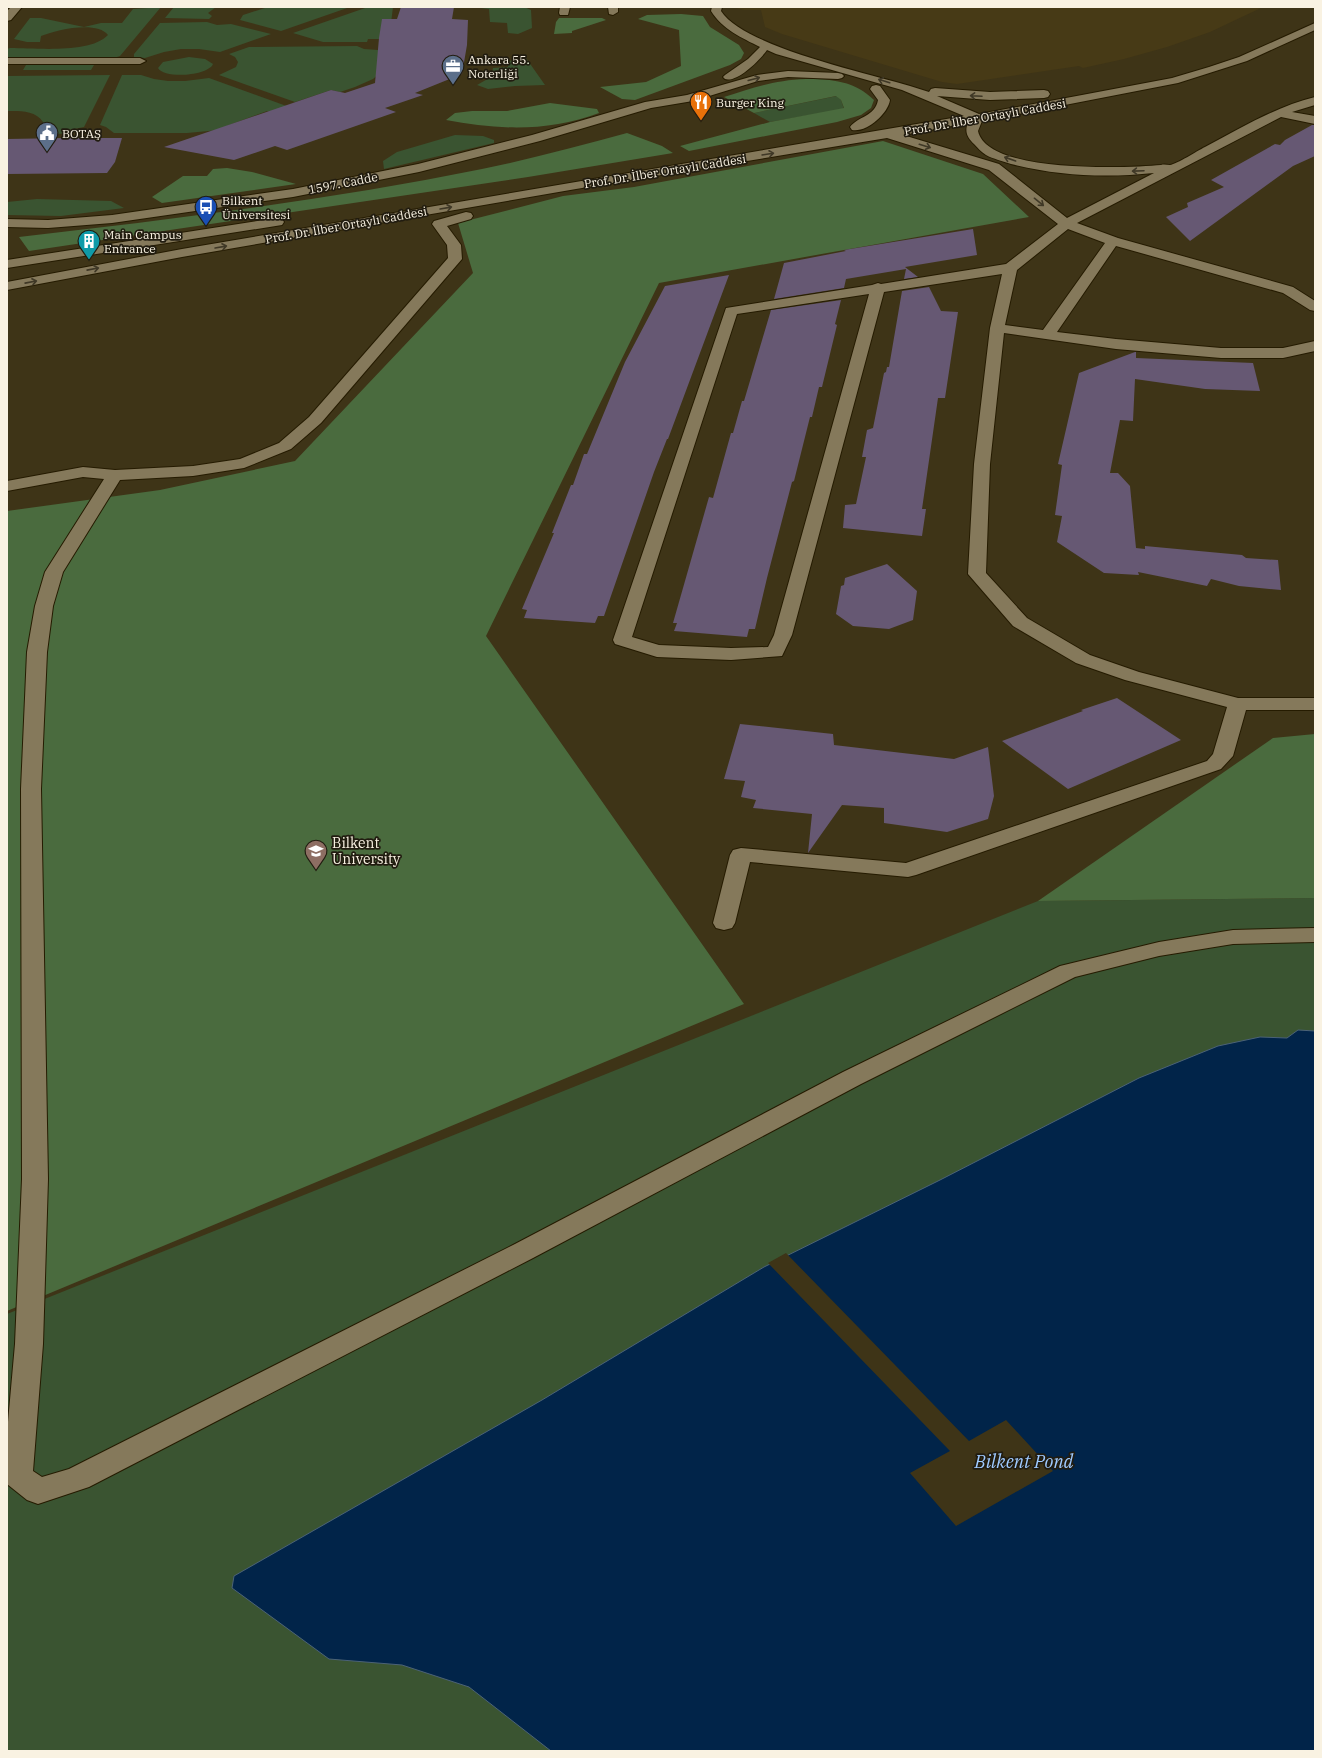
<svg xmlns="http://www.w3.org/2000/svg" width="1322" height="1758" font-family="'IBM Plex Serif',serif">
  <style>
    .built { fill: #473a16 }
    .green { fill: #3a5431 }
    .forest { fill: #4a6b3e }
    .water { fill: #012449; stroke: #4b6277 }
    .pier { fill: #3e3417 }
    .building { fill: #665873 }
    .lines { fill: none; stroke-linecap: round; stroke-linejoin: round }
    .minor-casing { stroke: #251b00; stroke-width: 2 }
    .minor { fill: #85795b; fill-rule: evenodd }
    .oneway { stroke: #3f3826 }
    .labels { text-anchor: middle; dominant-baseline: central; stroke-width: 3.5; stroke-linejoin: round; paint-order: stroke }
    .far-poi-label { font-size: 12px; fill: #f9f2e2; stroke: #211c10; text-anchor: start }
    .far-street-label { font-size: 12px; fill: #f9f2e2; stroke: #211c10 }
    .poi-label { font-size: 14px; fill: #f9f2e2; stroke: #211c10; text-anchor: start }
    .near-water-label { font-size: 18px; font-style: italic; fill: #9fcaff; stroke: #211c10 }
  </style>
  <rect width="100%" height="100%" fill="#3e3417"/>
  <polygon class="built" points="732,7 1263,7 1210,32 1167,47 1124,59 1083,68 1079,66 957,84 942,82 782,34 765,27 761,10 744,10"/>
  <g class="green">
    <path d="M 150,7 L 161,7 L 120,56 L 117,57 L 7,59 L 7,49 L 10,48 C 36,48 90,54 108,35 C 97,20 55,30 41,36 L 40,42 L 27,42 L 14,39 L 30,18 L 41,18 L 84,27 L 101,23 L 122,23 L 133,9 L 148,8 Z"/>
    <polygon points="174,7 216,7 208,13 212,16 209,19 165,18"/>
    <polygon points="268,7 350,7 281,31 240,20 243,15"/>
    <polygon points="368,7 393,7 389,39 368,39 367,42 323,42 293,33"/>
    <polygon points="473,7 524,7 531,10 532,28 518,34 508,33 507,23 490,22 489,9"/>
    <polygon points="207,22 217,25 231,24 271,34 220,52 199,49 181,49 164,52 145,58 134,57 134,54 160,23"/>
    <polygon points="357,46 364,49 378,50 381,72 373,79 355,87 340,92 331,90 295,102 219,75 236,67 238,62 235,57 229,54 249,47"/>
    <path d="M 189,57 L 205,59 L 213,64 C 208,76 164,79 158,68 L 163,62 Z"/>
    <polygon points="526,58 545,85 515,86 488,89 477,85 491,77 493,68 508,67 508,61"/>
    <polygon points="26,65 94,65 91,70 23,70"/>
    <path d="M 110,75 L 84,127 L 69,130 L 67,134 L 37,133 L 43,122 C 35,110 20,111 7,111 L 7,76 Z"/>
    <polygon points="122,75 141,75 154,79 168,81 185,81 209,78 292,108 275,114 267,111 229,125 219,130 187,133 114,133 106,127 100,125"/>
    <polygon points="837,96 841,100 844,109 770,122 754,113"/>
    <polygon points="455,135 483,136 494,140 494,143 384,169 383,161 397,152"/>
    <polygon points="37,199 111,201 124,208 61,216 7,215 7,202"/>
    <polygon points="1315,898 1315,1751 7,1751 7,1314 1038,901"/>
  </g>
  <g class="forest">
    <polygon points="681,14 703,16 710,27 739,45 744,53 741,59 730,65 635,100 622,99 600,87 646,82 681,66 679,30 638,19 647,15"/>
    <polygon points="559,18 602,18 606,20 572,31 572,33 554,34 556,22"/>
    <path d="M 806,79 C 832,79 855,81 874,100 L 871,108 L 861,115 L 837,122 L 689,151 L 680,146 L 770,122 L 844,108 L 841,100 L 836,96 L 754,113 L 724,97 C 753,88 775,80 806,79 Z"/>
    <path d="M 550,103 L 597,109 L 599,113 C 550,132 497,130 446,120 L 455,113 L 472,111 L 507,111 Z"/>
    <path d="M 627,133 L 662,146 L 673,153 L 528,177 L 29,251 L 19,237 C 174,219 329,200 482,169 C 531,159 579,146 627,133 Z"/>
    <polygon points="883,141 983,174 1029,217 659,283 486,636 744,1004 7,1311 7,511 160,490 295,461 473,273 458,223 563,196 634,187"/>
    <polygon points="227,168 252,172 296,184 162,203 152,197 183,176 207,176 213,169"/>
    <polygon points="1315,734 1315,898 1038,901 1273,738"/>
  </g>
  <polygon class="water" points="1298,1030 1315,1031 1315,1751 551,1751 469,1687 402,1665 329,1659 232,1588 234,1576 542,1400 764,1267 940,1180 1139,1078 1218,1046 1260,1037 1287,1038"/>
  <polygon class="pier" points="786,1253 969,1441 1006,1420 1053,1471 956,1526 910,1473 950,1451 768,1263"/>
  <g class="building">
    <polygon points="401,7 454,7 452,19 468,20 467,45 462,74 415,93 423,95 385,108 396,112 287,150 275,146 234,160 164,147 331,90 345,93 375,83 379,38 382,19 397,19"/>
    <polygon points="1312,125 1315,125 1315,156 1293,166 1190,241 1166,217 1188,207 1187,203 1224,187 1211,180 1275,144 1280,145 1285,140"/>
    <polygon points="65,138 122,138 115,162 107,173 7,174 7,139"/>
    <polygon points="973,229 977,255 905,267 918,277 904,279 906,269 846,279 844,288 774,299 784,263 846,251 844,250"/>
    <polygon points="729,275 668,439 667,439 654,472 604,616 598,616 595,623 524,618 527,610 522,609 554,533 552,533 571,485 573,485 584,454 587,454 625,362 665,286"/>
    <polygon points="929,287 941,311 958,312 945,398 938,398 922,509 926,509 922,536 843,528 845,505 856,504 866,457 862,457 867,430 873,428 884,373 886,372 887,367 889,367 902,291"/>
    <polygon points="841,300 835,324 837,325 822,387 819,387 812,417 810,417 794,481 792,482 767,578 755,629 749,629 747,637 674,631 677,623 673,623 709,497 713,498 731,433 733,433 742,401 744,401 771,310"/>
    <polygon points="1135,352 1136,352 1136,358 1253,363 1260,391 1205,389 1135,379 1133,421 1120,420 1110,473 1118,473 1130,486 1136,548 1145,549 1145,546 1242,555 1246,558 1278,560 1281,590 1239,586 1211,579 1207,586 1138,572 1139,575 1104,573 1057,542 1062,516 1055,515 1062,465 1058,464 1079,373"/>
    <polygon points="887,564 917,591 913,620 889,629 853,626 836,614 841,586 844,585 845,578"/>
    <polygon points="1117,698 1181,740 1068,789 1002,741 1083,711 1081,710"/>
    <polygon points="740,724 833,734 834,745 954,759 988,747 994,796 988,819 947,832 884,823 884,808 842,805 808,853 812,814 753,808 756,800 741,797 745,781 724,779"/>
  </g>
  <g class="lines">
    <g class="minor-casing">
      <g id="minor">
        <polygon points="11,7 22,7 11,20 7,21 7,11"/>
        <polygon points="560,7 570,7 568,15 560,15 559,13"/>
        <polygon points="608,7 618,7 618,12 613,15 609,14"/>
        <path d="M 712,7 L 722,7 L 721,11 C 744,47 868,73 910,86 L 929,92 L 931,89 L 935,88 L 990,92 L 1044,90 L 1048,91 L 1050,94 L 1048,97 L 1044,98 L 990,100 L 937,96 L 979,114 L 1082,95 L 1172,78 L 1209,67 L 1239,57 L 1315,23 L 1315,30 L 1247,61 L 1178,83 L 982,121 L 978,131 C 987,174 1128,168 1161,165 C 1164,164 1167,165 1170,165 C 1177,164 1197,151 1205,147 C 1241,128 1275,107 1315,97 L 1315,105 L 1292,112 L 1315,116 L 1315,124 L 1281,117 L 1077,223 L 1118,238 L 1293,287 L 1315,301 L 1315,311 L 1310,310 L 1283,293 L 1116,246 L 1057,332 L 1116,339 L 1221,348 L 1283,348 L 1315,341 L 1315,351 L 1283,358 L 1221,358 L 1116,349 L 1004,333 L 990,464 L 986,573 L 1027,618 L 1090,655 L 1139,672 L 1238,698 L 1315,698 L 1315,710 L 1246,710 L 1233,756 L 1221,769 L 916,875 L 908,877 L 750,862 L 735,923 L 732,928 L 724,930 L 716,928 L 713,923 L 730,855 L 733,850 L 741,848 L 906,863 L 1207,761 L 1213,754 L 1227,707 L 1125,680 L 1076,663 L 1013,626 L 968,574 L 974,464 L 990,328 L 1002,274 L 884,292 L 792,635 L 782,656 L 731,660 L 657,657 L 615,644 L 613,640 L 726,308 L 872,285 L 878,283 L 881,284 L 1006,264 L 1058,224 L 989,170 L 887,138 L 576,189 L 182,257 L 7,290 L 7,282 L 182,249 L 964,116 L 902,90 L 776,54 L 767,50 C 760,60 737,83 725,79 L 723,77 L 725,75 L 748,59 L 760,47 C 742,38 722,29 711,11 ZM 968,123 C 964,132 968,138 974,144 C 978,148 981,152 986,155 C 993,159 1003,161 1011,164 C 1058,176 1106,178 1154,173 L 1067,218 L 999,164 L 903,135 ZM 1068,229 L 1105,243 L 1043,330 L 1005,325 L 1017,270 ZM 869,294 L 774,635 L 768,647 L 731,648 L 659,645 L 632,637 L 737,314 Z"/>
        <polygon points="7,58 140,58 146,61 140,64 7,64"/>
        <polygon points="788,71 838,73 842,74 844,76 842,78 838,79 788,77 758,81 693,101 651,108 540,141 419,172 293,197 112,223 48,228 7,227 7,219 48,220 112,215 293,189 418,164 532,135 645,102 687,95 757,75"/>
        <path d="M 876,85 L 880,86 L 890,100 C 888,114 866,133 852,130 L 850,127 C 858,116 875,117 878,100 L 870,89 L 872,86 Z"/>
        <polygon points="466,212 471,213 473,216 471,219 447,226 461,245 462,259 321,423 291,449 244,468 193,476 120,480 63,572 53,606 47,652 41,789 48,1179 43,1344 33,1471 42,1477 69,1469 515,1244 843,1072 1060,966 1159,942 1233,930 1315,928 1315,942 1233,944 1159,956 1075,977 861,1084 533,1258 89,1487 38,1504 27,1500 7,1484 7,1433 15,1344 22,1179 21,789 27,652 35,606 45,572 104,479 83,477 7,491 7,481 83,467 115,470 193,466 240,459 279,443 309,417 448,258 447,245 432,224 434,221"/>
        <polygon points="277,218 282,219 284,222 282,225 7,268 7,260"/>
      </g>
    </g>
    <use href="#minor" class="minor"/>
  </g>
  <defs><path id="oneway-shaft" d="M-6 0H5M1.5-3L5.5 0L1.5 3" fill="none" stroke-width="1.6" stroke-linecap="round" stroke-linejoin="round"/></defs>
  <g class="oneway">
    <use href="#oneway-shaft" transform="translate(754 79) rotate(-15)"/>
    <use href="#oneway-shaft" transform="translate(884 81) rotate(-163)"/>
    <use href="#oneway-shaft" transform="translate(976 96) rotate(-177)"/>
    <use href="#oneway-shaft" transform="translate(925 146) rotate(17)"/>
    <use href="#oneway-shaft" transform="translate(768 154) rotate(-9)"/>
    <use href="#oneway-shaft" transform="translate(1010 159) rotate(-161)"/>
    <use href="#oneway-shaft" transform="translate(1138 171) rotate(178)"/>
    <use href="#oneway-shaft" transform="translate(1039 202) rotate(39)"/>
    <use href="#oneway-shaft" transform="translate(446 208) rotate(-10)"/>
    <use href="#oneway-shaft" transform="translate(221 247) rotate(-10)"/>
    <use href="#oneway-shaft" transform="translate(93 269) rotate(-11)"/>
    <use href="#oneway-shaft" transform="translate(31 282) rotate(-11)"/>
  </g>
  <defs>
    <g id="office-pin" transform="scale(1.15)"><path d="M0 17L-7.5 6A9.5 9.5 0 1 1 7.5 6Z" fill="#5c6f8a" stroke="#211c10"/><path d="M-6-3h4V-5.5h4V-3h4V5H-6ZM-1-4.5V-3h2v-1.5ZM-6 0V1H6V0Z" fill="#fff"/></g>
    <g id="restaurant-pin" transform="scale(1.15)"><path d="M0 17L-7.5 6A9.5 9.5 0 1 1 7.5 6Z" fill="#e8710a" stroke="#211c10"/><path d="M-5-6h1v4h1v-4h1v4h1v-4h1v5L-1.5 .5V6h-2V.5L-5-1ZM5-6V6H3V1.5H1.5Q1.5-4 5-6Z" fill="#fff"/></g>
    <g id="civic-pin" transform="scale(1.15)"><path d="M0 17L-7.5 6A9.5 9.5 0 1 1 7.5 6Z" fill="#5c6f8a" stroke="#211c10"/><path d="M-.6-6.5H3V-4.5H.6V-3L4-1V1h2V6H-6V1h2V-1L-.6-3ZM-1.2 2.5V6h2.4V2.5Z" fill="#fff"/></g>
    <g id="bus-pin" transform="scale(1.15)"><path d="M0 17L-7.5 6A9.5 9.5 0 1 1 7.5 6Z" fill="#1a4fb4" stroke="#211c10"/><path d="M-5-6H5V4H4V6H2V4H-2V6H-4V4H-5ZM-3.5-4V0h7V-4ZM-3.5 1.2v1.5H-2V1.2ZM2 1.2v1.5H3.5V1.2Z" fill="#fff"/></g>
    <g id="building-pin" transform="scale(1.15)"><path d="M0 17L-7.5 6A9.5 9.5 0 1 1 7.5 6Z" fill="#0f9aa8" stroke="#211c10"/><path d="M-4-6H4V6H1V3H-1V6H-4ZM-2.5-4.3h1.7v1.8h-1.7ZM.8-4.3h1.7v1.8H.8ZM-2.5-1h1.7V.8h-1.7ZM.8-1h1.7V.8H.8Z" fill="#fff"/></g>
    <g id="university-pin" transform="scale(1.15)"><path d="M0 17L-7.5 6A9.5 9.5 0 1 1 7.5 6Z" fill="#8d6e63" stroke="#211c10"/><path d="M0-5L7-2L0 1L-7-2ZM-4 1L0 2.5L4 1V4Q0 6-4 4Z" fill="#fff"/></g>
  </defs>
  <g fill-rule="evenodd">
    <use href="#office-pin" x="453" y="66"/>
    <use href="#restaurant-pin" x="701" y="102"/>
    <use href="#civic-pin" x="47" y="133"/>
    <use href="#bus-pin" x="206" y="207"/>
    <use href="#building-pin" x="89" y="241"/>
    <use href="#university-pin" x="316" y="851"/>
  </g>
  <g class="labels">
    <g class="far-poi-label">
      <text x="468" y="59">Ankara 55.<tspan x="468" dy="14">Noterliği</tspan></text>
      <text x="716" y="102">Burger King</text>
      <text x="62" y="133">BOTAŞ</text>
      <text x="222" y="200">Bilkent<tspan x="222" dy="14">Üniversitesi</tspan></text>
      <text x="104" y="234">Main Campus<tspan x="104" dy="14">Entrance</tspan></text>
    </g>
    <g class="far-street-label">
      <text transform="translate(985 117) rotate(-10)">Prof. Dr. İlber Ortaylı Caddesi</text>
      <text transform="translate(665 171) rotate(-9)">Prof. Dr. İlber Ortaylı Caddesi</text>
      <text transform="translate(343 183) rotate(-11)">1597. Cadde</text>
      <text transform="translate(346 225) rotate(-10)">Prof. Dr. İlber Ortaylı Caddesi</text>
    </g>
    <g class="poi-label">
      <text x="332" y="843">Bilkent<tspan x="332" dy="16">University</tspan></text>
    </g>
    <g class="near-water-label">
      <text x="1024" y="1461">Bilkent Pond</text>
    </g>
  </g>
  <rect width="1322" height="1758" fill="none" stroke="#f9f2e2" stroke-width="16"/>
</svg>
